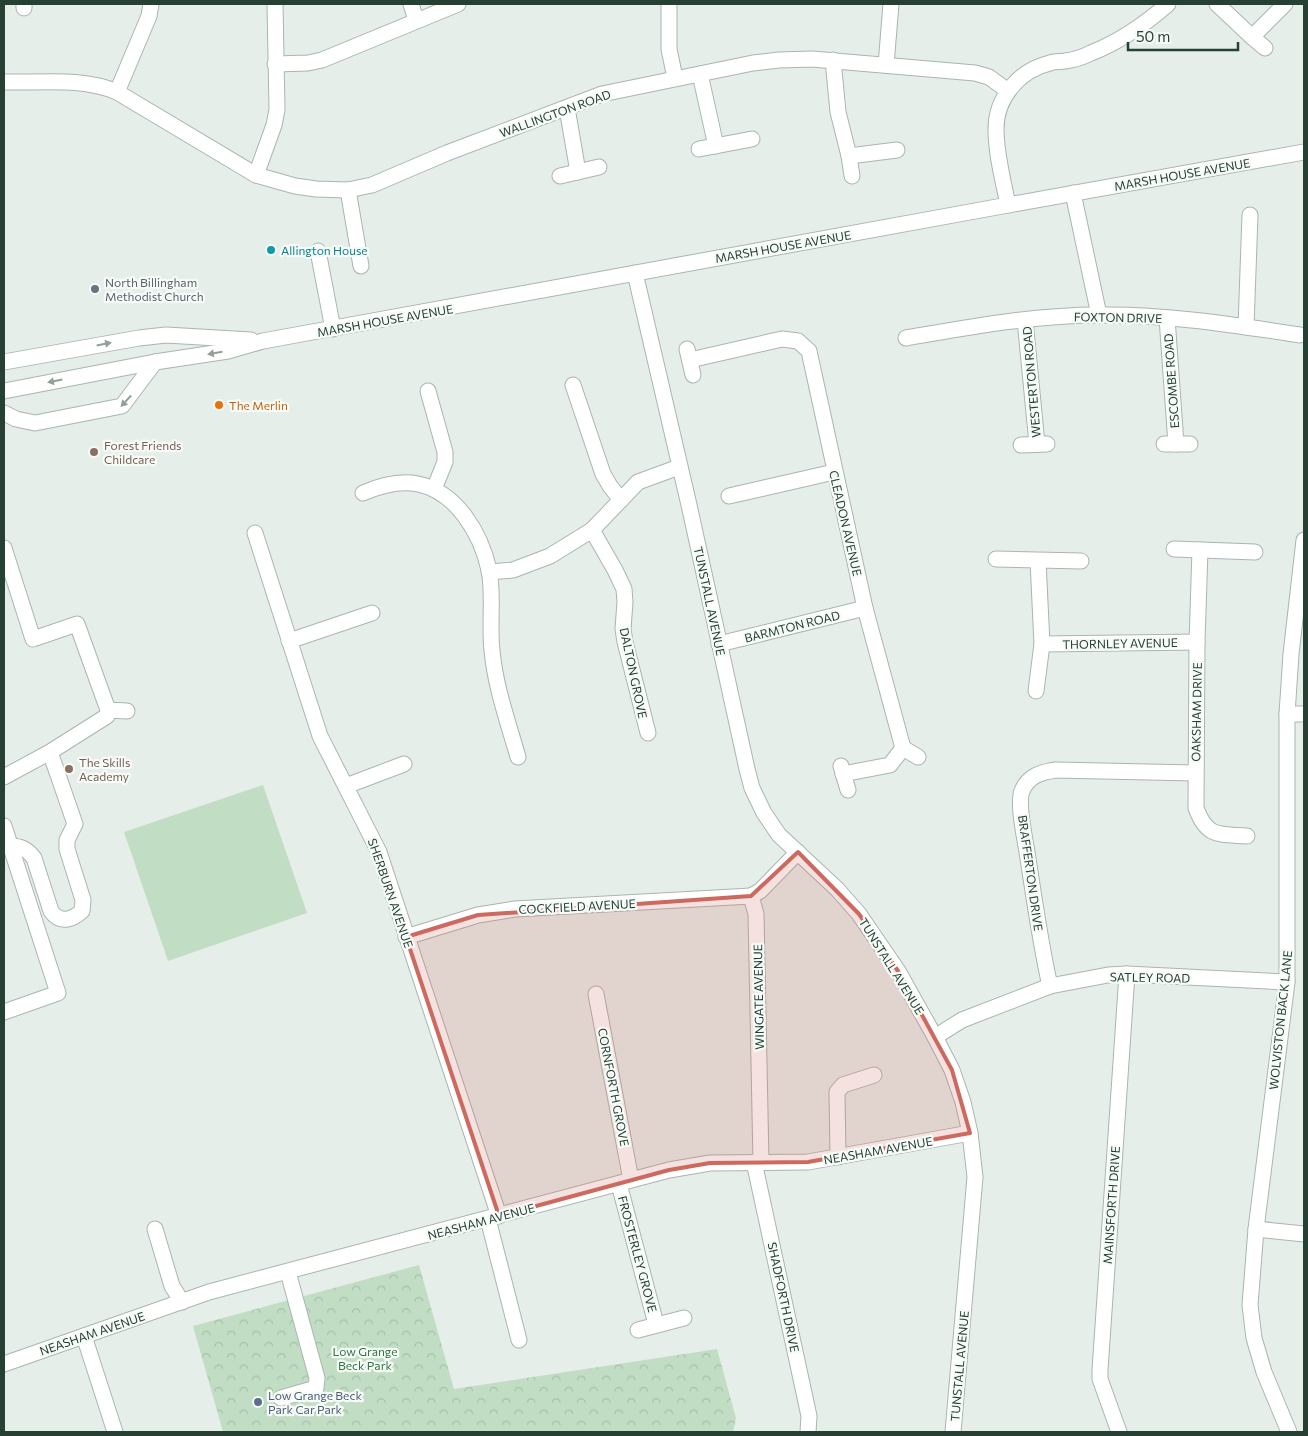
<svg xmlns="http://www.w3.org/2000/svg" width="1308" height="1436" font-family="Commissioner,sans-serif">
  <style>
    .park { fill: url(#park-crowns) }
    .garden { fill: #c1dec4 }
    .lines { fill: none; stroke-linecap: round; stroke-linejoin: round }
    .minor-casing { stroke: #a9b6af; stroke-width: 17 }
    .minor { stroke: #fff; stroke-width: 15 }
    .oneway { fill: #92a09a }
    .marked { fill: #cd6a60; fill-opacity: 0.2; stroke: #cd6a60; stroke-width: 4; stroke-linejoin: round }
    .culture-dot { fill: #0f9aa8; stroke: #f7fbf8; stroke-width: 2 }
    .worship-dot { fill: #6b7280; stroke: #f7fbf8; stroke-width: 2 }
    .food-dot { fill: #e8710a; stroke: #f7fbf8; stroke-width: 2 }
    .education-dot { fill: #8d6e63; stroke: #f7fbf8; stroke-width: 2 }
    .service-dot { fill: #5c6f8a; stroke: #f7fbf8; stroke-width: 2 }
    .labels { text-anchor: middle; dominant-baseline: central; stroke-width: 4.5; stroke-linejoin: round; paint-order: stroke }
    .street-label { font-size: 12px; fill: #264034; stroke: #f7fbf8 }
    .culture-label { font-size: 12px; fill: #0d838f; stroke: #f7fbf8; text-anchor: start }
    .worship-label { font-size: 12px; fill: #5b616d; stroke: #f7fbf8; text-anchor: start }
    .food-label { font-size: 12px; fill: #c56008; stroke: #f7fbf8; text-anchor: start }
    .education-label { font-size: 12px; fill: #785e54; stroke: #f7fbf8; text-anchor: start }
    .park-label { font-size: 12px; fill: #327540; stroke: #f7fbf8 }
    .service-label { font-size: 12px; fill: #4e5e75; stroke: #f7fbf8; text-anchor: start }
  </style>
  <defs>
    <pattern id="park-crowns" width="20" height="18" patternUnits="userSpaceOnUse" patternTransform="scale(1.25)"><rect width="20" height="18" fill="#c1dec4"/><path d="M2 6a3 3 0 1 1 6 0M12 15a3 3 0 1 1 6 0" fill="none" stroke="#a6c0a9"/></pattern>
  </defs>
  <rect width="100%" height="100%" fill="#e6eee9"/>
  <polygon class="park" points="419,1265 454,1389 717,1349 736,1418 733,1432 223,1432 193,1326"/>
  <polygon class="garden" points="263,785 307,913 168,961 124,832"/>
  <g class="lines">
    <g class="minor-casing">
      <g id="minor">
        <polyline points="24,4 24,8"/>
        <polyline points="411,4 416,20"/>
        <polyline points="669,4 669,49 675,78"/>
        <polyline points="1217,4 1252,37 1285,4"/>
        <polyline points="1252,37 1265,48"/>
        <polyline points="833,60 838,112 849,156"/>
        <polyline points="275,64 308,63 322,60 458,4"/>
        <polyline points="886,65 891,4"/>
        <polyline points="700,74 716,146"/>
        <path d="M 4,82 C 41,83 82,77 117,92 L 256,175 L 295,186 L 316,189 L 348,190 L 372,185 L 447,153 L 602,94 L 753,63 L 779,60 L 812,59 L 975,73 L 989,77 L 1008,91"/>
        <polyline points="117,92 149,16 151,4"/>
        <polyline points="567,108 578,172"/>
        <polyline points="699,149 752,139"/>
        <polyline points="256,175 274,125 277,110 275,4"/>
        <polyline points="560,176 599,167"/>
        <polyline points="852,176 849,156 897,150"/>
        <polyline points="348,190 361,266"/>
        <polyline points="1073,193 1099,315"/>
        <path d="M 1008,205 C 1003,180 996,154 996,129 C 996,97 1020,70 1050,63 C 1055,61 1060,62 1065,61 C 1074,60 1083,57 1091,53 C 1121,41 1144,25 1168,4"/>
        <polyline points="318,251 333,329"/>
        <polyline points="635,273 689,505 747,769 752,788 764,813 779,835 837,889 859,914 898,971 935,1037 952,1070 963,1102 970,1133 975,1177 953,1432"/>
        <polyline points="1167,318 1176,444"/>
        <polyline points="1025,320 1037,444"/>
        <polyline points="1246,327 1250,215"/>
        <path d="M 906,338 C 970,327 1034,315 1099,315 C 1166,314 1234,325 1300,335"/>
        <polyline points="687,349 693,375"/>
        <polyline points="690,360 782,339 798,341 809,351 865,608 903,748 890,765 843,774"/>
        <polyline points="4,362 139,338 166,335 251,340"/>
        <polyline points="573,385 603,474 610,486 621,500"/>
        <polyline points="4,391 155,362 228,351 263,341 1008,205 1304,152"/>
        <polyline points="428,391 445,452 445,462 434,489"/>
        <polyline points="4,413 16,419 35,423 122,406 155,362"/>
        <polyline points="1164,444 1190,444"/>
        <polyline points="1021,445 1047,444"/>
        <path d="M 363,493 C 379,486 399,480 418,484 C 457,492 481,534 489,570 C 494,594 489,625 492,650 C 495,686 508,722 518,757"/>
        <polyline points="729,496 834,472"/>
        <polyline points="592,530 615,570 624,589 625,602 623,629 625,642 648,733"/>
        <polyline points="255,533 320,736 379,852 499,1216"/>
        <polyline points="4,548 33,639 77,624 108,710 127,711"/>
        <polyline points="1174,549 1255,552"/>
        <path d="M 1200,550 L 1197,642 L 1196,808 C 1207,838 1219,834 1247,836"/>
        <polyline points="996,559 1081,561"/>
        <polyline points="489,572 513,570 550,556 592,530 638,482 679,467"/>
        <polyline points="289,641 372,613"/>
        <polyline points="719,644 865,608"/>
        <polyline points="1042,644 1197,642"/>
        <polyline points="1036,691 1042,644 1038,561"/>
        <polyline points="1287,714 1304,714"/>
        <polyline points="903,748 918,757"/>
        <polyline points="841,766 848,790"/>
        <polyline points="4,777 50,752 107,716 108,710"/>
        <polyline points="346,786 404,764"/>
        <polyline points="4,826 58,993 4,1012"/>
        <path d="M 10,846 C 21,846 27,849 34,858 L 51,911 C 60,924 72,920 82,911 L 83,900 L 67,849 L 67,840 L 75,824 L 50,752"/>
        <polyline points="406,937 478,915 515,909 751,896"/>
        <path d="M 1050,986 C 1040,942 1034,897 1027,852 C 1025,839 1017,803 1022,791 C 1028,776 1041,772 1056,770 L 1195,773"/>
        <polyline points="596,994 631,1180"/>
        <polyline points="935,1037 962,1020 1050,986 1108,975 1127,974 1287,982"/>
        <polyline points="838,1157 837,1092 843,1085 874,1075"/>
        <polyline points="754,1162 809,1416 808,1432"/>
        <polyline points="761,1162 756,914 751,896 760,891 798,852"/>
        <polyline points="619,1184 656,1324"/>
        <polyline points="488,1219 519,1340"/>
        <polyline points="155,1229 172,1286 182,1302"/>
        <polyline points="1256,1229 1304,1234"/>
        <polyline points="638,1330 684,1318"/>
        <polyline points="84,1336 115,1432"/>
        <polyline points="4,1364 209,1292 669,1170 710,1163 808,1162 970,1133"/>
        <polyline points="281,1398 316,1388 317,1378 288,1272"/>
        <polyline points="1119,1432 1100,1379 1100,1370 1127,974"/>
        <polyline points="1289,1432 1264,1372 1254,1338 1250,1305 1256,1229 1287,982 1287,714 1291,654 1304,540"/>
      </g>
    </g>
    <use href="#minor" class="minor"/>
  </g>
  <defs><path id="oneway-solid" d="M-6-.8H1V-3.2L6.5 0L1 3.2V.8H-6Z" transform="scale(1.25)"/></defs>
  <g class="oneway">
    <use href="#oneway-solid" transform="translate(104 344) rotate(-11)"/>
    <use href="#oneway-solid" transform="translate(215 353) rotate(170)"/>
    <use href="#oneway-solid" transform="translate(55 381) rotate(169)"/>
    <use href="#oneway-solid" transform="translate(126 401) rotate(133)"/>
  </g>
  <path class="marked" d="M 798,852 L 859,914 L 898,971 L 952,1070 L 970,1133 L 808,1162 L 710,1163 L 669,1170 L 499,1216 L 406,937 L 478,915 L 751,896 Z"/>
  <circle class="culture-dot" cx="271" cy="250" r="5"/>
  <circle class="worship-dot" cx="95" cy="289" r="5"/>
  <circle class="food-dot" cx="219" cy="405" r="5"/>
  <g class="education-dot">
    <circle cx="94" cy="452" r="5"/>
    <circle cx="69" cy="769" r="5"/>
  </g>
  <circle class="service-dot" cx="258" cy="1402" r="5"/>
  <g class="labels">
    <g class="street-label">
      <text transform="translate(555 113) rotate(-20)">WALLINGTON ROAD</text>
      <text transform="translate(1182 174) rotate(-10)">MARSH HOUSE AVENUE</text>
      <text transform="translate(783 246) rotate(-10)">MARSH HOUSE AVENUE</text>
      <text transform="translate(1118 317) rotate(1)">FOXTON DRIVE</text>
      <text transform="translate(385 320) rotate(-10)">MARSH HOUSE AVENUE</text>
      <text transform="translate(1171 381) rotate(-94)">ESCOMBE ROAD</text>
      <text transform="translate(1031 382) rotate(-95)">WESTERTON ROAD</text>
      <text transform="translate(846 523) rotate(77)">CLEADON AVENUE</text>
      <text transform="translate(710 601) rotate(78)">TUNSTALL AVENUE</text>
      <text transform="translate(792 626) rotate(-14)">BARMTON ROAD</text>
      <text transform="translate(1120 643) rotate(-1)">THORNLEY AVENUE</text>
      <text transform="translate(634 673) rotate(78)">DALTON GROVE</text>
      <text transform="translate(1196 712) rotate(-89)">OAKSHAM DRIVE</text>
      <text transform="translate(1031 873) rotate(82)">BRAFFERTON DRIVE</text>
      <text transform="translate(391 893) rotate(71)">SHERBURN AVENUE</text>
      <text transform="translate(577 906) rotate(-3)">COCKFIELD AVENUE</text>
      <text transform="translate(892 966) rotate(58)">TUNSTALL AVENUE</text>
      <text transform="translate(1150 977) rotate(1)">SATLEY ROAD</text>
      <text transform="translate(758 997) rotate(-91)">WINGATE AVENUE</text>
      <text transform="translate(1280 1020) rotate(-84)">WOLVISTON BACK LANE</text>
      <text transform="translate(614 1087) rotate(79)">CORNFORTH GROVE</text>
      <text transform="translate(878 1150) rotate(-10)">NEASHAM AVENUE</text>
      <text transform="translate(1111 1205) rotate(-86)">MAINSFORTH DRIVE</text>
      <text transform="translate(481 1221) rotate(-15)">NEASHAM AVENUE</text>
      <text transform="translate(638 1254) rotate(75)">FROSTERLEY GROVE</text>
      <text transform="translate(784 1297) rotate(78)">SHADFORTH DRIVE</text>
      <text transform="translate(92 1333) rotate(-19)">NEASHAM AVENUE</text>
      <text transform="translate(959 1366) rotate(-85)">TUNSTALL AVENUE</text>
    </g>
    <g class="culture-label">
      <text x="281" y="250">Allington House</text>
    </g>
    <g class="worship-label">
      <text x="105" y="282">North Billingham<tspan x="105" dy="14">Methodist Church</tspan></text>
    </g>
    <g class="food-label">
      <text x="229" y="405">The Merlin</text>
    </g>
    <g class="education-label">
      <text x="104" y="445">Forest Friends<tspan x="104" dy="14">Childcare</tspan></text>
      <text x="79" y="762">The Skills<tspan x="79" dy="14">Academy</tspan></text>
    </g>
    <g class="park-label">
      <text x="365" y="1351">Low Grange<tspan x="365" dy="14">Beck Park</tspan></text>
    </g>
    <g class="service-label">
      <text x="268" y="1395">Low Grange Beck<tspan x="268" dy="14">Park Car Park</tspan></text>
    </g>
  </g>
  <rect width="1308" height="1436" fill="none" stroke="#264034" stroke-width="10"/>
  <path d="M1128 42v8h110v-8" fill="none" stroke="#264034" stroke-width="2.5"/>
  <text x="1136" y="42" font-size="15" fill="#264034" stroke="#f7fbf8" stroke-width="4" paint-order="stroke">50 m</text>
</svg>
